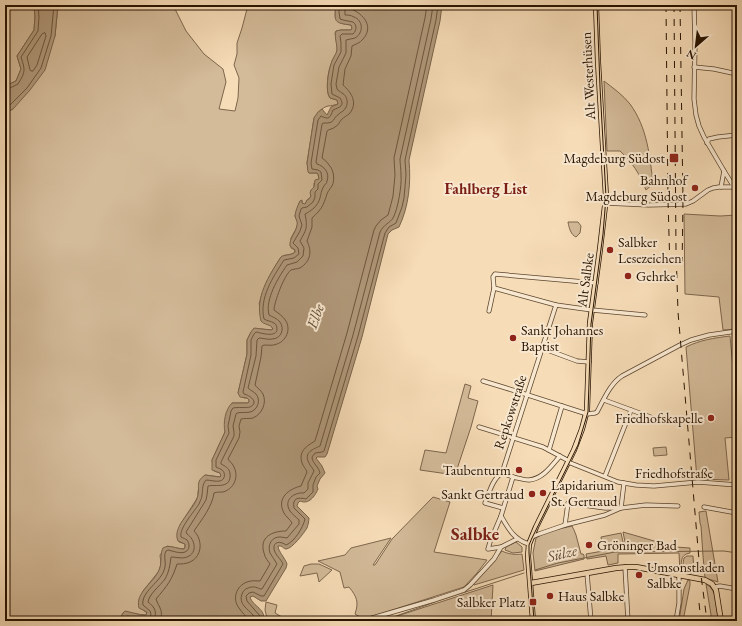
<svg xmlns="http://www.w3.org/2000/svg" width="742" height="626" font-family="'EB Garamond',serif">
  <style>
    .green { fill: #d3ba98; stroke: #7d664c }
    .water { fill: #b09879; stroke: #796349 }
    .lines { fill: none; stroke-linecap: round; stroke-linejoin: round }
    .shore { stroke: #6c563c; stroke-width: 1 }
    .stream { stroke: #796349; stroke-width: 1 }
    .minor-casing { stroke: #5b452e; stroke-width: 5 }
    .major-casing { stroke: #271300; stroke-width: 6 }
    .minor { stroke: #f9e8d0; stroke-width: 3.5 }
    .major { stroke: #f6dcb7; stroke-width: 4.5 }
    .tram { stroke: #271300; stroke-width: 1 }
    .rail { stroke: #271300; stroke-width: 1; stroke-dasharray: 7 7; stroke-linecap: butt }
    .poi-dot { fill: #8f2418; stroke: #f9e8d0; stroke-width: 1.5 }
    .labels { text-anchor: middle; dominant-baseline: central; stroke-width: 4; stroke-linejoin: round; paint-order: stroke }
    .street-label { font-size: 14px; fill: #271300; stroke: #f9e8d0 }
    .poi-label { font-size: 14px; fill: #271300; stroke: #f9e8d0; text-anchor: start }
    .neighbourhood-label { font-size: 15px; font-weight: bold; fill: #7a1f14; stroke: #f9e8d0 }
    .water-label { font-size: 15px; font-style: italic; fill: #5e4830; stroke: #f9e8d0 }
    .district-label { font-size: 18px; font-weight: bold; fill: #7a1f14; stroke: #f9e8d0 }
  </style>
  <rect width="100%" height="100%" fill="#f6dcb7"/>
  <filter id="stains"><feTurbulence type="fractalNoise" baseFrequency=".005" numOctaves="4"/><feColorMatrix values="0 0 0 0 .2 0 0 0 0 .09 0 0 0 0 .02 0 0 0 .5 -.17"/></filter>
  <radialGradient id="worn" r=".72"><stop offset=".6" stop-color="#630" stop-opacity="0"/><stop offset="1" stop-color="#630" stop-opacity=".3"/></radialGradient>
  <g class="green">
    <polygon points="5,5 34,5 35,17 34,30 17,56 21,69 16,81 5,86"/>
    <path d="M 58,5 L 172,5 L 174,7 L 186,31 L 204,54 L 223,69 L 226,82 L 219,109 L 235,111 L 238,98 L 239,78 L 234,65 L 237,54 L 237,43 L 242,28 L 248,5 L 336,5 C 334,21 335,23 351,25 L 352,27 L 351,30 L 341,30 L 336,31 L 335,33 C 336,39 338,46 337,52 C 335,56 332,60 331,64 C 328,71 325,92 330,98 L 337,100 L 338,104 C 334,105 331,106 328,106 C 321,108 318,113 314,118 L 307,163 L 309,173 L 317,173 L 318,174 L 319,179 L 314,183 L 314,187 L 311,190 L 311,196 L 309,199 L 307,200 L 305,205 L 302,203 L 302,201 L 300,201 L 296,212 L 295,216 L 298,223 L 296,229 L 291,238 L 291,248 L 295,250 L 295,252 C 290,256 285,254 281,257 C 271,272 264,286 259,304 L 273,329 L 271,330 L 261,329 L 251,332 L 247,340 L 247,354 L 238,393 L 244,398 L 247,398 L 249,400 L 249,402 L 248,403 L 232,403 L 225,432 L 212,460 L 214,471 L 220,473 L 221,476 L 220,477 L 205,475 L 198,491 L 198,496 L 196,500 L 180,525 L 179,542 L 185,544 L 185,547 L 184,549 L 176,548 L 167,546 L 160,555 L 161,564 L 159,571 L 143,591 L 143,610 L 147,613 L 146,615 L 123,613 L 119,621 L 5,621 L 5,113 L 13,109 L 55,36 Z"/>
    <path d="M 604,81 C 613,88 623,95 630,104 C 647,127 650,156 653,184 L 646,190 C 640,174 632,162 620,151 L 607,151 Z"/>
    <polygon points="684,214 720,216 737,215 737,329 723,330 719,297 685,294"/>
    <path d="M 568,222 L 578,222 L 581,226 L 580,233 L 576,237 C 571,235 569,228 568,222 Z"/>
    <path d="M 730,336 L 737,411 L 737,437 L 725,438 L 729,480 L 697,479 L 686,347 C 700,340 714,338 730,336 Z"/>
    <polygon points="465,384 471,386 468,398 478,401 471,427 455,475 420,470 425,450 446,453"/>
    <polygon points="666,447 667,455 654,456 653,448"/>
    <path d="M 433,497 L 450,502 L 434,552 L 487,560 L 477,573 L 464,587 L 361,620 L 360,619 L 360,617 L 355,614 C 359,602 357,597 349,587 L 344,588 L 340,572 L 318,561 L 345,555 L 351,548 L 391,538 L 373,565 L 375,565 L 392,539 Z"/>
    <polygon points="706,511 718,582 705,578 703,556 701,526 700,523 699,512"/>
    <path d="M 572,526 L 574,530 L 576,535 L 581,554 L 583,554 L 584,555 L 584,559 L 535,571 L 533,553 L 536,538 C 546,531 560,529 572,526 Z"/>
    <path d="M 623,532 L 675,547 L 690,548 L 690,553 C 679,555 682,563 681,572 L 680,572 L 679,553 L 618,554 L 618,563 L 608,565 L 606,556 L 587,559 L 586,554 L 626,547 Z"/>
    <polygon points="621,533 624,546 603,550 601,537"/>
    <polygon points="516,542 522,547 522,552 513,553 505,550 506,547"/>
    <path d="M 502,551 C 508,554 515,555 522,554 L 524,570 L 474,585 L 473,582 L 496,558 Z"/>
    <path d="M 687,556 L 693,556 L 694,572 L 690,573 L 690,575 L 685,573 C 682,570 683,562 684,558 Z"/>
    <polygon points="311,564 319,564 332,570 319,582 317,573 300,576 304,566"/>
    <polygon points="688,580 690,581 690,585 683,621 679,621 684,589"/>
    <path d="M 706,584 C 718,590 717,609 719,621 L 712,621 Z"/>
    <polygon points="493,585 491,621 386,621 391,618"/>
    <polygon points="266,602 277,605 275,613 289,621 264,621 267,618 265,610"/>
  </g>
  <g class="water">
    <polygon points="34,5 58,5 55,36 45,70 30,90 13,109 5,113 5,86 16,81 21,69 17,56 34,30 35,17"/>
    <path d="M 336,5 L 442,5 L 440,21 L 409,160 C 411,183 409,206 399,227 L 392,230 L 388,234 L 362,337 L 327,454 L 325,457 L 317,457 L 316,458 L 322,466 L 325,473 L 320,479 L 317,486 L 318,489 C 315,496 309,505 300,501 L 298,503 L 297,506 L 309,518 C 309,521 308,525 307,528 C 304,533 292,549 286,549 C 284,549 283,547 281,546 L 278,546 C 278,551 285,558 287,564 L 286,568 L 266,601 L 261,601 L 253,596 L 250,597 C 253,607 267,609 263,621 L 119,621 L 123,613 L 125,611 L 142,615 L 146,615 L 147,612 L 139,608 C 135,593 152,584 158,572 C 163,564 159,556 163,548 C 169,544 177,549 184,549 L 185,547 L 185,544 L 178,541 C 171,526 196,509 198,495 C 200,486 195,482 205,475 L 220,477 L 221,476 L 220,473 L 212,470 L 212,460 L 225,432 C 223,423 225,410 232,403 L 248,403 L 249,402 L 249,400 L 247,398 L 240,397 L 238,393 L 247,354 L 247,340 L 251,332 L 254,328 L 271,330 L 273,329 C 271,324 264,325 261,321 C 255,297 268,277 281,257 C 285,254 291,256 295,252 L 295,250 L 290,246 C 289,238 296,233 297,225 C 298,222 296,220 295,216 C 295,212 298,205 300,201 L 302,200 L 302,203 L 305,204 L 307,200 L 309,199 L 311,196 L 310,193 L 311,190 L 314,187 L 315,180 L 319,179 L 318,174 L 317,173 L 309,173 L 308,172 L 307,163 L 314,118 L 318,112 L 322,109 L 327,115 L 331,107 L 338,104 L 337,100 L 330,98 C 325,92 328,72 331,64 C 332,59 336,55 337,50 C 337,43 334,37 336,31 L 341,30 L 351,30 L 352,28 L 351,25 C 334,23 334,22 336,5 Z"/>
  </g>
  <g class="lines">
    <g class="shore">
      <polygon points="45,33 46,36 37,65 33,71 31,71 30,70 27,57 42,34"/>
      <path d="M 5,89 L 8,89 L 18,84 C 26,71 25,70 21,57 L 38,31 L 39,17 L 38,5"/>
      <polyline points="5,109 10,105 27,88 41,68 51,36 54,5"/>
      <path d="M 124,621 L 127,616 L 145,619 L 150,617 L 151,614 L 150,611 L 143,605 C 141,594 155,585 161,576 C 164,572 166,566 165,561 C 165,557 164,555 166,551 L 168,550 C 173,551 180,554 185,552 C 190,550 190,544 187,540 C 186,539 183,538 181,537 C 179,528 194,512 199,504 C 200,501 202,498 202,495 C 203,488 202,485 206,480 C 210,480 216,482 220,481 C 225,480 226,473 222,470 C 221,469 218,468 216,467 L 216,460 L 229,433 L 228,426 L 231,411 L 233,408 C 237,407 247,408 250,407 C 260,402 249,395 244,394 L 243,392 L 251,355 L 251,340 L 254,334 L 256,332 C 261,333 277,338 277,329 C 277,326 276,324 274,323 C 271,321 267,321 264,319 C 259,298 273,277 284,260 L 294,258 L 299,254 L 298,248 L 293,243 L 300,231 L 302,225 L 299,216 L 301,209 L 302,208 L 307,207 L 313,202 L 315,197 L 315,192 L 318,189 L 318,184 L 322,180 L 321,172 L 318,170 L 312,169 L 311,163 L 318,120 L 321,116 C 329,120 330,118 333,110 C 340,107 345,106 340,98 L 332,94 L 331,84 L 334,65 L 341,52 L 341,43 L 340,36 L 342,34 L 353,34 C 357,30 357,25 353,22 L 343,20 L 340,19 L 339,12 L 340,5"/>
      <path d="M 153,621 C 158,613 155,607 148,602 C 149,594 160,586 165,579 C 169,572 170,565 171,557 C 176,557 182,559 187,557 C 198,553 195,539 187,534 L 186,532 L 206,500 L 207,495 L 208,486 C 215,484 232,490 230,473 C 229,468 225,466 221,464 L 221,462 L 234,436 L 234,432 L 233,426 L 236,414 L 237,413 C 241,412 246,413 250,412 C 258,410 261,400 256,394 C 254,392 250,390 248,388 L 256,356 L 257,340 L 259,338 C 263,338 268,340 272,339 C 281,339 285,329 280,322 C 277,318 272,317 269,315 C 265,299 278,278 287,265 L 297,262 L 303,256 L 304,248 L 300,241 C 306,230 308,228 305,214 C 311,211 318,206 320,198 C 321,195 321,190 324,186 C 326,182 326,186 327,181 C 330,173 324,166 317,164 L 316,162 L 322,124 L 323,123 C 336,124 332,118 339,114 C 340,112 343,112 344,110 C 349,105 348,96 342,93 C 340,91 338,91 337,89 L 336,84 L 339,67 L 346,53 L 346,40 C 349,39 352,39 355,38 C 364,33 363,20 354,17 C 351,15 347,15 345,15 L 345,5"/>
      <path d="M 160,621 C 164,610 159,608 156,599 C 167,586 172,580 177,564 C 181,564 186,564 190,562 C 199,558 202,548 199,539 C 198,536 196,533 194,531 C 202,519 212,507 214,493 C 217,492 220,492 223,492 C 234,489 239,477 234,467 C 233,464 230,462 228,459 L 239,438 L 240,432 L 239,426 L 241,419 C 244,418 249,419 253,418 C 262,414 267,403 263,394 C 261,390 257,388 255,385 L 261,357 L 262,346 L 264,345 C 268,345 272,346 277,344 C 286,341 291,330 286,321 C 283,316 278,313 274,310 C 274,303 284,275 291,270 C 293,269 297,269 300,268 C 311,261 312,251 307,241 L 312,227 L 312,218 C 322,209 323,206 327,194 C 328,191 330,189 332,186 C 335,180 334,170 329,165 C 327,162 325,160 322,158 L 327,131 C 329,129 333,129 335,127 C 339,125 339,122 342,119 C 344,117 347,116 350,113 C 358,102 351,92 343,85 L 345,69 L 351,56 L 352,46 C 356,44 360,43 363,39 C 374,27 364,14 351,9 L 351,5"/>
      <path d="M 248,621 C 247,616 242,613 239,608 C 232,599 236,586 247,582 C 252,580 256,581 260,581 L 270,564 C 268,561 265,558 264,553 C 259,537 272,531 286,531 L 292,523 C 290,519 286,517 284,513 C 276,498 289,489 301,486 L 307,472 C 306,469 303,466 302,463 C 298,451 307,446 315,441 L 347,333 L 374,230 L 376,226 L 381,220 L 388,215 L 391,204 L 393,196 L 395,175 L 394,158 L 425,18 L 427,5"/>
      <path d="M 254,621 C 255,618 255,618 253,615 C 248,609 238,604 242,594 C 243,591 245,589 248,588 C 253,586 256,587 260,589 L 262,589 L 277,564 C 275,560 272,557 270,553 C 267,545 272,536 281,537 C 283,537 285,538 287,538 L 299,524 L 299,520 C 296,517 292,514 290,511 C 283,500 294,492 304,493 L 308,489 L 308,483 L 314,471 C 313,468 310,466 309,463 C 303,452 314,449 320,446 L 353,335 L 380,232 C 384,224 390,223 393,218 C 398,209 402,185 401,175 C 401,169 400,164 400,159 L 431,19 L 433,5"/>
      <path d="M 260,621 L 260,616 L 247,601 L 246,596 L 249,593 L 253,592 L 261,596 L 264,596 L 283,564 C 281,559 275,555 274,549 C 273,541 281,541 286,545 C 294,542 303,528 305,519 L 294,508 C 292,498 298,497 306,499 L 313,492 L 313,485 L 316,477 L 320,473 C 319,467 312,463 312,457 L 315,453 L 322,452 L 324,451 L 358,336 L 385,233 L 389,227 L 396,223 L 402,207 L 404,198 L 406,175 L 405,160 L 436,20 L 438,5"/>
    </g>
    <g class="stream">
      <polyline points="535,570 558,563 615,552 724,551 737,553"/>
      <polyline points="382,621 438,601 524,573"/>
    </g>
    <g class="minor-casing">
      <g id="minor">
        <polyline points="694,5 695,43 694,99 696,115 699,126 704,137 724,171 721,187"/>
        <polyline points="694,67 714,69 737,74"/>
        <polyline points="707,143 709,139 718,137 737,135"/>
        <polyline points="724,171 734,187"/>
        <polyline points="605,203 649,205 686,204 693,201 708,190 713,188 719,187 737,187"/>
        <polyline points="494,288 556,305 592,310 645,315"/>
        <polyline points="489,311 494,288 493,277 495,274 596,283"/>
        <polyline points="542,348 577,361 589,362"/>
        <path d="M 483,381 L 506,388 L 587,414 L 595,413 L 597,412 C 604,399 610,384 622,376 L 680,345 L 691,340 L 709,335 L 737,331"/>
        <polyline points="604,400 664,422"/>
        <polyline points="479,427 543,447 569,461"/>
        <polyline points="549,450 562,406"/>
        <polyline points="568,462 618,482 636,485 654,486 698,482 737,485"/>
        <polyline points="502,473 556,305"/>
        <path d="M 502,473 C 493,478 489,493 485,503 L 503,508"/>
        <polyline points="502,473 513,477"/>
        <polyline points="605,476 631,410"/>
        <polyline points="704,507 737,513"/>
        <polyline points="501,516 490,542 488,549 501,547 517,539"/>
        <polyline points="565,525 568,503 605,508 621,508 624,483"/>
        <polyline points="532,537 539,534 565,525 605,515 621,508 646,505 678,506"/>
        <path d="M 529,544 C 514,540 508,528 501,516 L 513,477 C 518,478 524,480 529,480 C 543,479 552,465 560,456"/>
        <polyline points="625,567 628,621"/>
        <polyline points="587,573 591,621"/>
        <polyline points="715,587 720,586 737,589"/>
        <polyline points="362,621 434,600 464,590 470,585 494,559 501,547"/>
        <polyline points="676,621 679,603 679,576"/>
      </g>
    </g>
    <g class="major-casing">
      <g id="major">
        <polyline points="531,583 616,568 628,567 636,567 705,580 712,584 716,590 721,621"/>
        <polyline points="533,621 528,556 529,544 536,527 574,450 582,429 587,410 590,323 600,249 606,197 598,62 596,5"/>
      </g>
    </g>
    <use href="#minor" class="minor"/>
    <use href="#major" class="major"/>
    <polyline class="tram" points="534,621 529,553 529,545 532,538 578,445 588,412 591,324 603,234 606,197 600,87 597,5"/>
    <g class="rail">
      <polyline points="666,5 668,200 670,270"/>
      <polyline points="674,5 676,250 678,312 699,560 707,621"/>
      <polyline points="680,5 683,200 682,271"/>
      <polyline points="699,603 701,621"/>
    </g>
  </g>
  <g class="poi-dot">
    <rect x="669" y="153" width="10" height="10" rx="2"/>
    <circle cx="695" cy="188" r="4"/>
    <circle cx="610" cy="250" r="4"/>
    <circle cx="628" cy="276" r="4"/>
    <circle cx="513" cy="338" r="4"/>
    <circle cx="711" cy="418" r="4"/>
    <circle cx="519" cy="470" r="4"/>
    <circle cx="543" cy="493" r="4"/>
    <circle cx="532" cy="494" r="4"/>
    <circle cx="589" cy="545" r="4"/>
    <circle cx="639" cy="575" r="4"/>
    <circle cx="550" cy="596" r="4"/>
    <rect x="529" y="598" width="8" height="8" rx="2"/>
  </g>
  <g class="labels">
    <g class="street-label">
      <text transform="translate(588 76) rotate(-93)">Alt Westerhüsen</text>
      <text transform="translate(585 280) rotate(-82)">Alt Salbke</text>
      <text transform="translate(510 412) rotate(-72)">Repkowstraße</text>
      <text x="674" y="473">Friedhofstraße</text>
    </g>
    <g class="poi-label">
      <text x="665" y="158" text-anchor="end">Magdeburg Südost</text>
      <text x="687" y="180" text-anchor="end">Bahnhof<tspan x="687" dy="16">Magdeburg Südost</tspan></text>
      <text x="618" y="242">Salbker<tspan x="618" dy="16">Lesezeichen</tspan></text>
      <text x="636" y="276">Gehrke</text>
      <text x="521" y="330">Sankt Johannes<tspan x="521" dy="16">Baptist</tspan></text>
      <text x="703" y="418" text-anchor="end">Friedhofskapelle</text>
      <text x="511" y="470" text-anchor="end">Taubenturm</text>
      <text x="551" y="485">Lapidarium<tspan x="551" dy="16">St. Gertraud</tspan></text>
      <text x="524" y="494" text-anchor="end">Sankt Gertraud</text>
      <text x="597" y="545">Gröninger Bad</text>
      <text x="647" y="567">Umsonstladen<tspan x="647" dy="16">Salbke</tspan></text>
      <text x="558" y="596">Haus Salbke</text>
      <text x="525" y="602" text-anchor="end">Salbker Platz</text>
    </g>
    <g class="neighbourhood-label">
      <text x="486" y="188">Fahlberg List</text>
    </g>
    <g class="water-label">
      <text transform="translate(315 316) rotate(-70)">Elbe</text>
      <text transform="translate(562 553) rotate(-13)">Sülze</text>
    </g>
    <g class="district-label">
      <text x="475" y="533">Salbke</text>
    </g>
  </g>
  <rect width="742" height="626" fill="none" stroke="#f6dcb7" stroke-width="20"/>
  <rect x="6" y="6" width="730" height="614" fill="none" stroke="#271300" stroke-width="2"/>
  <rect x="10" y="10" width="722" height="606" fill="none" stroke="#271300"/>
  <g transform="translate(696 46) rotate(208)" stroke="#f9e8d0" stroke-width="3" paint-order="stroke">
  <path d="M0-3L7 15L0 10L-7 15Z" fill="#271300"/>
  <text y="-6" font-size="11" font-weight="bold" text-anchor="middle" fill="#271300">N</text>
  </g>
  <rect width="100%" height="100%" filter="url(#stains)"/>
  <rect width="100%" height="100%" fill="url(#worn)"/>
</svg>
